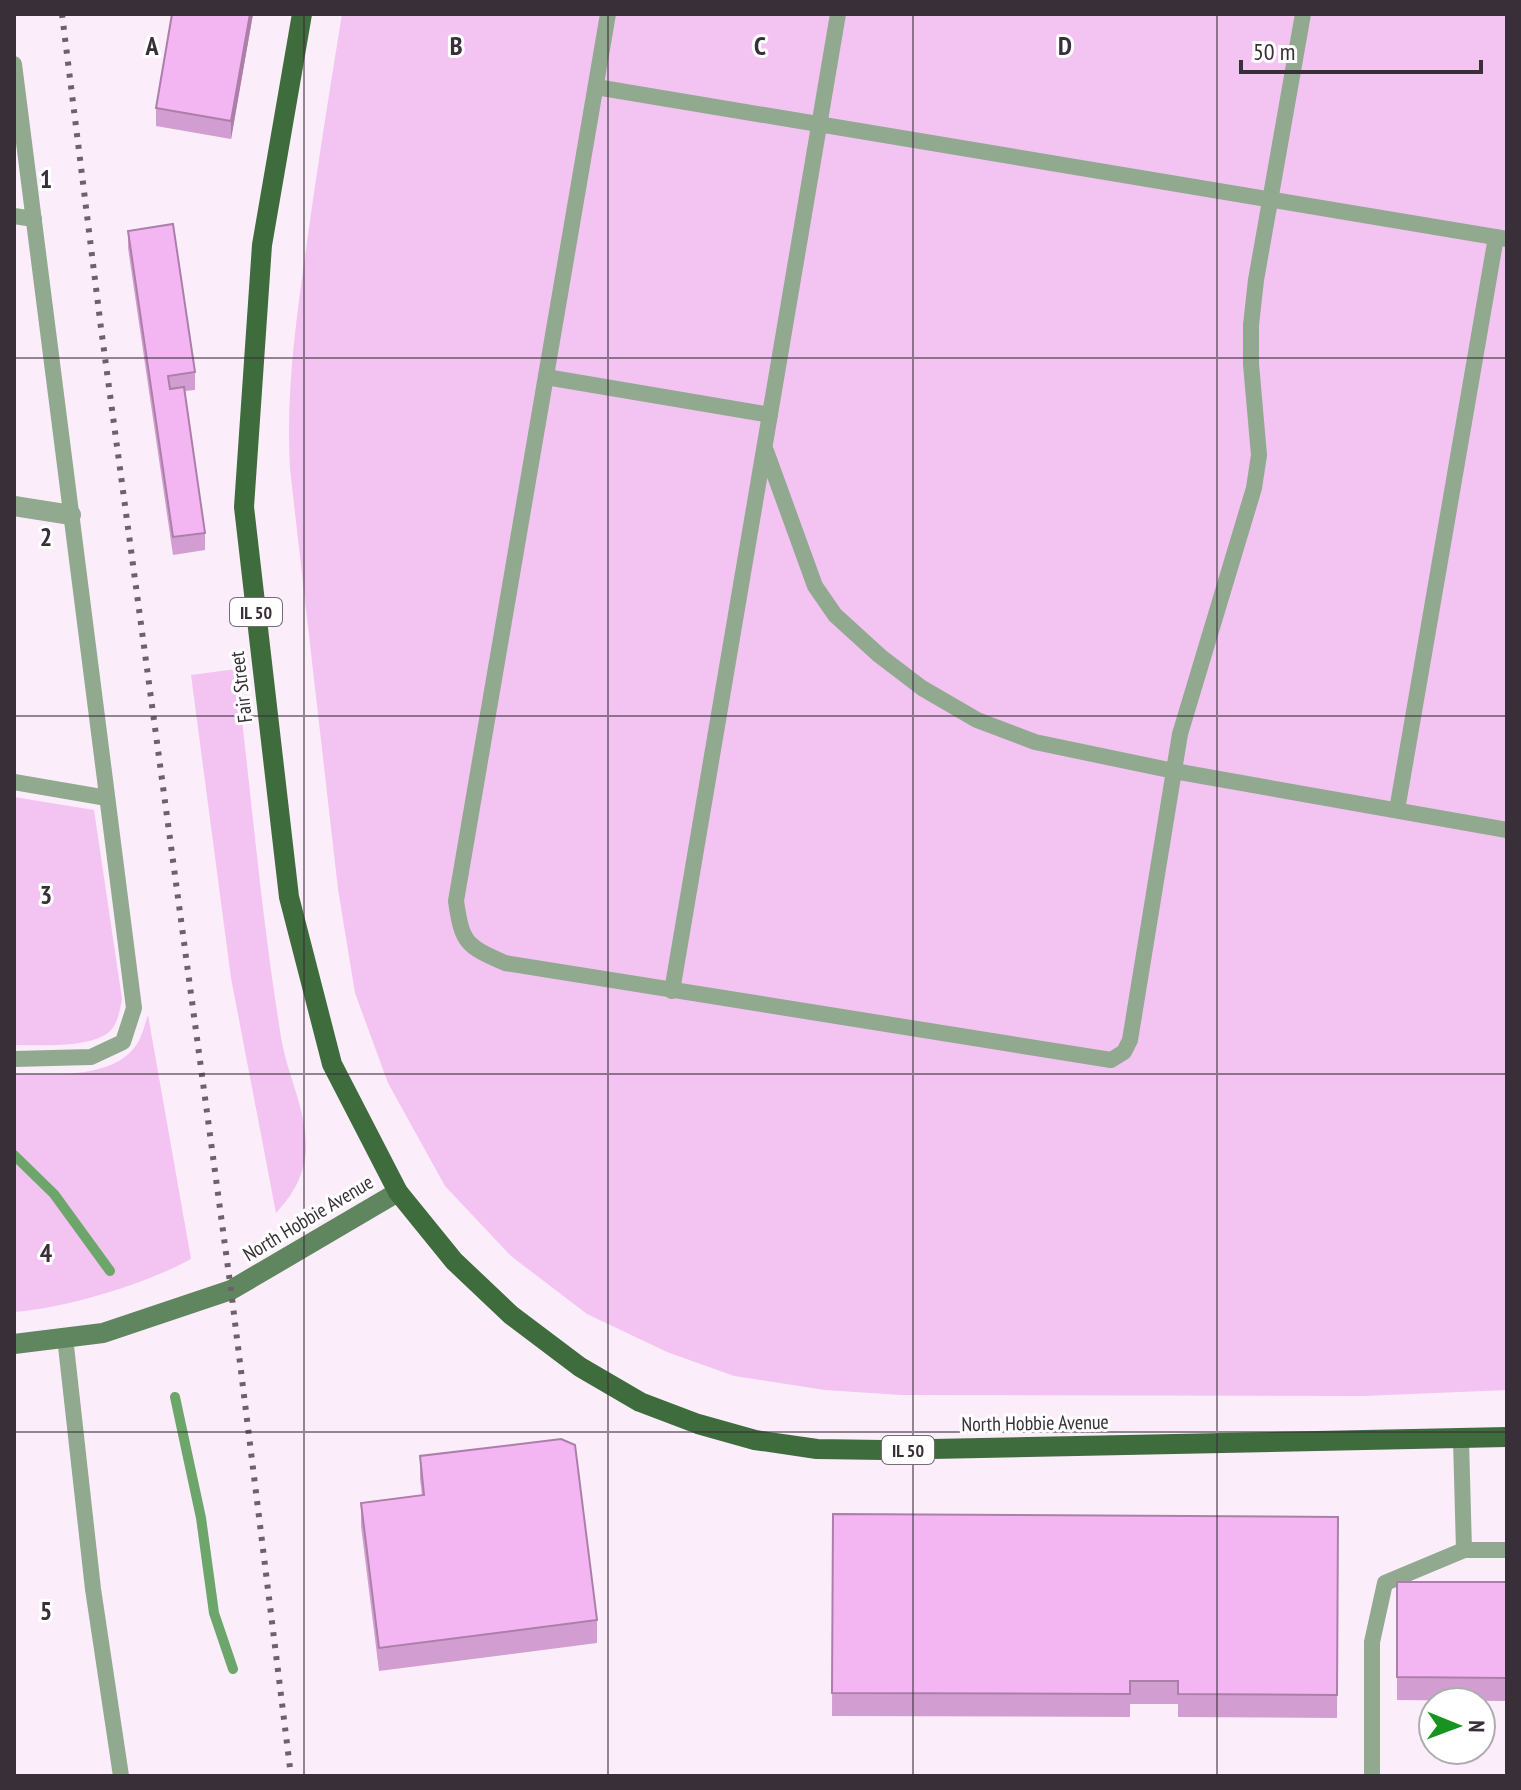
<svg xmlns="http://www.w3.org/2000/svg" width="1521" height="1790" font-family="'PT Sans Narrow',sans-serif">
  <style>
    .green { fill: #f3c3f1 }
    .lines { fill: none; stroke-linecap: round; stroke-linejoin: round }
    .stream { stroke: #6ca66a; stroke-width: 10 }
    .service { stroke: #90a98f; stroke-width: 16 }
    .minor { stroke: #90a98f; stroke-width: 20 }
    .secondary { stroke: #60865f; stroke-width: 20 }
    .primary { stroke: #3e6c3c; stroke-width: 20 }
    .rail { stroke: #6d626c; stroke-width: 6; stroke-dasharray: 4 8; stroke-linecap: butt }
    .wall { fill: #d29dd0 }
    .shaded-wall { fill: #ab7fa9 }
    .building { fill: #f4b6f2; stroke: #ab7fa9; stroke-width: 2 }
    .grid { fill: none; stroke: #382f38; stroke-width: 2; stroke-opacity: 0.55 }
    .labels { text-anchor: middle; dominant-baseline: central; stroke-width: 6; stroke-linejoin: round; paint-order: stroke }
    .shield { fill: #fff; stroke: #746d74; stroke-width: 2 }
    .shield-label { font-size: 18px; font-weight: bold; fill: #382f38 }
    .street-label { font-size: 20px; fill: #382f38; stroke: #fff }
    .grid-label { font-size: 26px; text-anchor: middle; font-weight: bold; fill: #382f38; stroke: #fff; stroke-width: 6; stroke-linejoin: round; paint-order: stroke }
  </style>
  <rect width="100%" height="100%" fill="#fcedfb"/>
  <g class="green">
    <path d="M 342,14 L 1507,14 L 1507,1390 L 1363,1396 L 901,1395 L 825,1390 L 734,1376 L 667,1352 L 587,1314 L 511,1256 L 445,1186 L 388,1083 L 355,993 L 338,889 L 290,469 C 286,393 295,330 305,256 C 316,175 329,94 342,14 Z"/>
    <path d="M 236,669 C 251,791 261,915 281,1037 C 287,1075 307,1110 306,1149 C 305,1174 293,1195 276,1213 L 231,978 L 191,675 Z"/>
    <path d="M 14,797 L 94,810 L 122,999 C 120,1010 118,1021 112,1029 C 96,1049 38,1045 14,1045 Z"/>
    <path d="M 148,1015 L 191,1259 C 146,1284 66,1308 14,1312 L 14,1074 C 50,1074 114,1080 137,1044 C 142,1036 145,1024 148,1015 Z"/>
  </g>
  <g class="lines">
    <g class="stream">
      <polyline points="14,1155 54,1194 110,1271"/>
      <polyline points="175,1397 201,1518 214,1613 233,1669"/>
    </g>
    <g class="service">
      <path d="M 608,14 L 456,901 C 462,943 466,946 505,963 L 1111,1060 L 1124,1052 L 1130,1040 L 1180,734 L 1254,488 L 1259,455 L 1251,364 L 1251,325 L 1256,280 L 1303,14"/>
      <polyline points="14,64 134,1008 123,1042 91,1057 14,1059"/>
      <polyline points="596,87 1507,239"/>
      <polyline points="14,216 34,219"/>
      <polyline points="546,377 770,415"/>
      <polyline points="766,451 815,586 835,615 880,656 922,688 977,720 1035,742 1174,771 1507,830"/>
      <polyline points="14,782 107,798"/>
      <polyline points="1397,810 1496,237"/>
      <polyline points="672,991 838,14"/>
      <polyline points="65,1337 93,1589 121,1776"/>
      <polyline points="1461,1440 1464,1550 1507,1550"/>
      <polyline points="1372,1776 1372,1642 1385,1583 1464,1550"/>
    </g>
    <polyline class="minor" points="14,506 71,515"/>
    <polyline class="secondary" points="14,1344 103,1333 231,1290 398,1192"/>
    <polyline class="primary" points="302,14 262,245 244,507 289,897 332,1064 398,1192 454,1261 511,1315 580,1367 640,1402 698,1424 755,1440 817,1449 883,1450 1507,1437"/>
    <polyline class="rail" points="62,14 101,328 231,1290 291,1776"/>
  </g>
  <g class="wall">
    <polygon points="253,14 231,139 156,126 156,108"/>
    <polygon points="128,231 195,372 195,390 185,391 205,533 205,550 173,555 128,248"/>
    <polygon points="420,1456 597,1620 597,1643 379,1671 361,1526 361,1503 422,1496 420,1479"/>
    <polygon points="833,1514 1338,1517 1337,1718 1178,1717 1178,1704 1130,1704 1130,1717 832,1716"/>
    <polygon points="1397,1582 1507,1582 1507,1701 1397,1700"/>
  </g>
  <polygon class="shaded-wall" points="250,14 253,14 231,139 231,121"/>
  <g class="building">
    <polygon points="172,14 250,14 231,121 156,108"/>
    <polygon points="173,224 195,372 168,376 170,389 184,387 205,533 173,537 128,231"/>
    <polygon points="561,1439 575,1445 597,1620 379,1648 361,1503 424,1495 420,1456"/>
    <polygon points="833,1514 1338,1517 1337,1695 1178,1694 1178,1681 1130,1681 1130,1694 832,1693"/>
    <polygon points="1397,1582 1507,1582 1507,1678 1397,1677"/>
  </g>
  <path class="grid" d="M 304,14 L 304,1776M 608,14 L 608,1776M 913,14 L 913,1776M 1217,14 L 1217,1776M 14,358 L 1507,358M 14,716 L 1507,716M 14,1074 L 1507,1074M 14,1432 L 1507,1432"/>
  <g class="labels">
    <g class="shield">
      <rect x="230" y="598" width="52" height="28" rx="6"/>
      <rect x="882" y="1436" width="52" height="28" rx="6"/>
    </g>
    <g class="shield-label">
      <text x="256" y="612">IL 50</text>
      <text x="908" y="1450">IL 50</text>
    </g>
    <g class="street-label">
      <text transform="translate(241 687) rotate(-97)">Fair Street</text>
      <text transform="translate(308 1218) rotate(-31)">North Hobbie Avenue</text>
      <text transform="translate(1035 1423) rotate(-1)">North Hobbie Avenue</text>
    </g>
  </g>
  <g class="grid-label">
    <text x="152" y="55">A</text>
    <text x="456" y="55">B</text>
    <text x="760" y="55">C</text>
    <text x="1065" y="55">D</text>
    <text x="46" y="188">1</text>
    <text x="46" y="546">2</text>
    <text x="46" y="904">3</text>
    <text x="46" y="1262">4</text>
    <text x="46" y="1620">5</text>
  </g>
  <rect width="1521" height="1790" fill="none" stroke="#382f38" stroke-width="32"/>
  <g transform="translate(1457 1726) rotate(91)"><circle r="38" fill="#ffffff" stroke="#afacaf" stroke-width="2"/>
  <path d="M0-6L14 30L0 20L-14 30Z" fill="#189220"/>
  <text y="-12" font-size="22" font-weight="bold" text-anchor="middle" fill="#382f38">N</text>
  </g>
  <path d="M1241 60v12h240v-12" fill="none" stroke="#382f38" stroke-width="4"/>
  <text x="1253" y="60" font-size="24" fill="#382f38" stroke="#ffffff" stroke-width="6" paint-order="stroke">50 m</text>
</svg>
